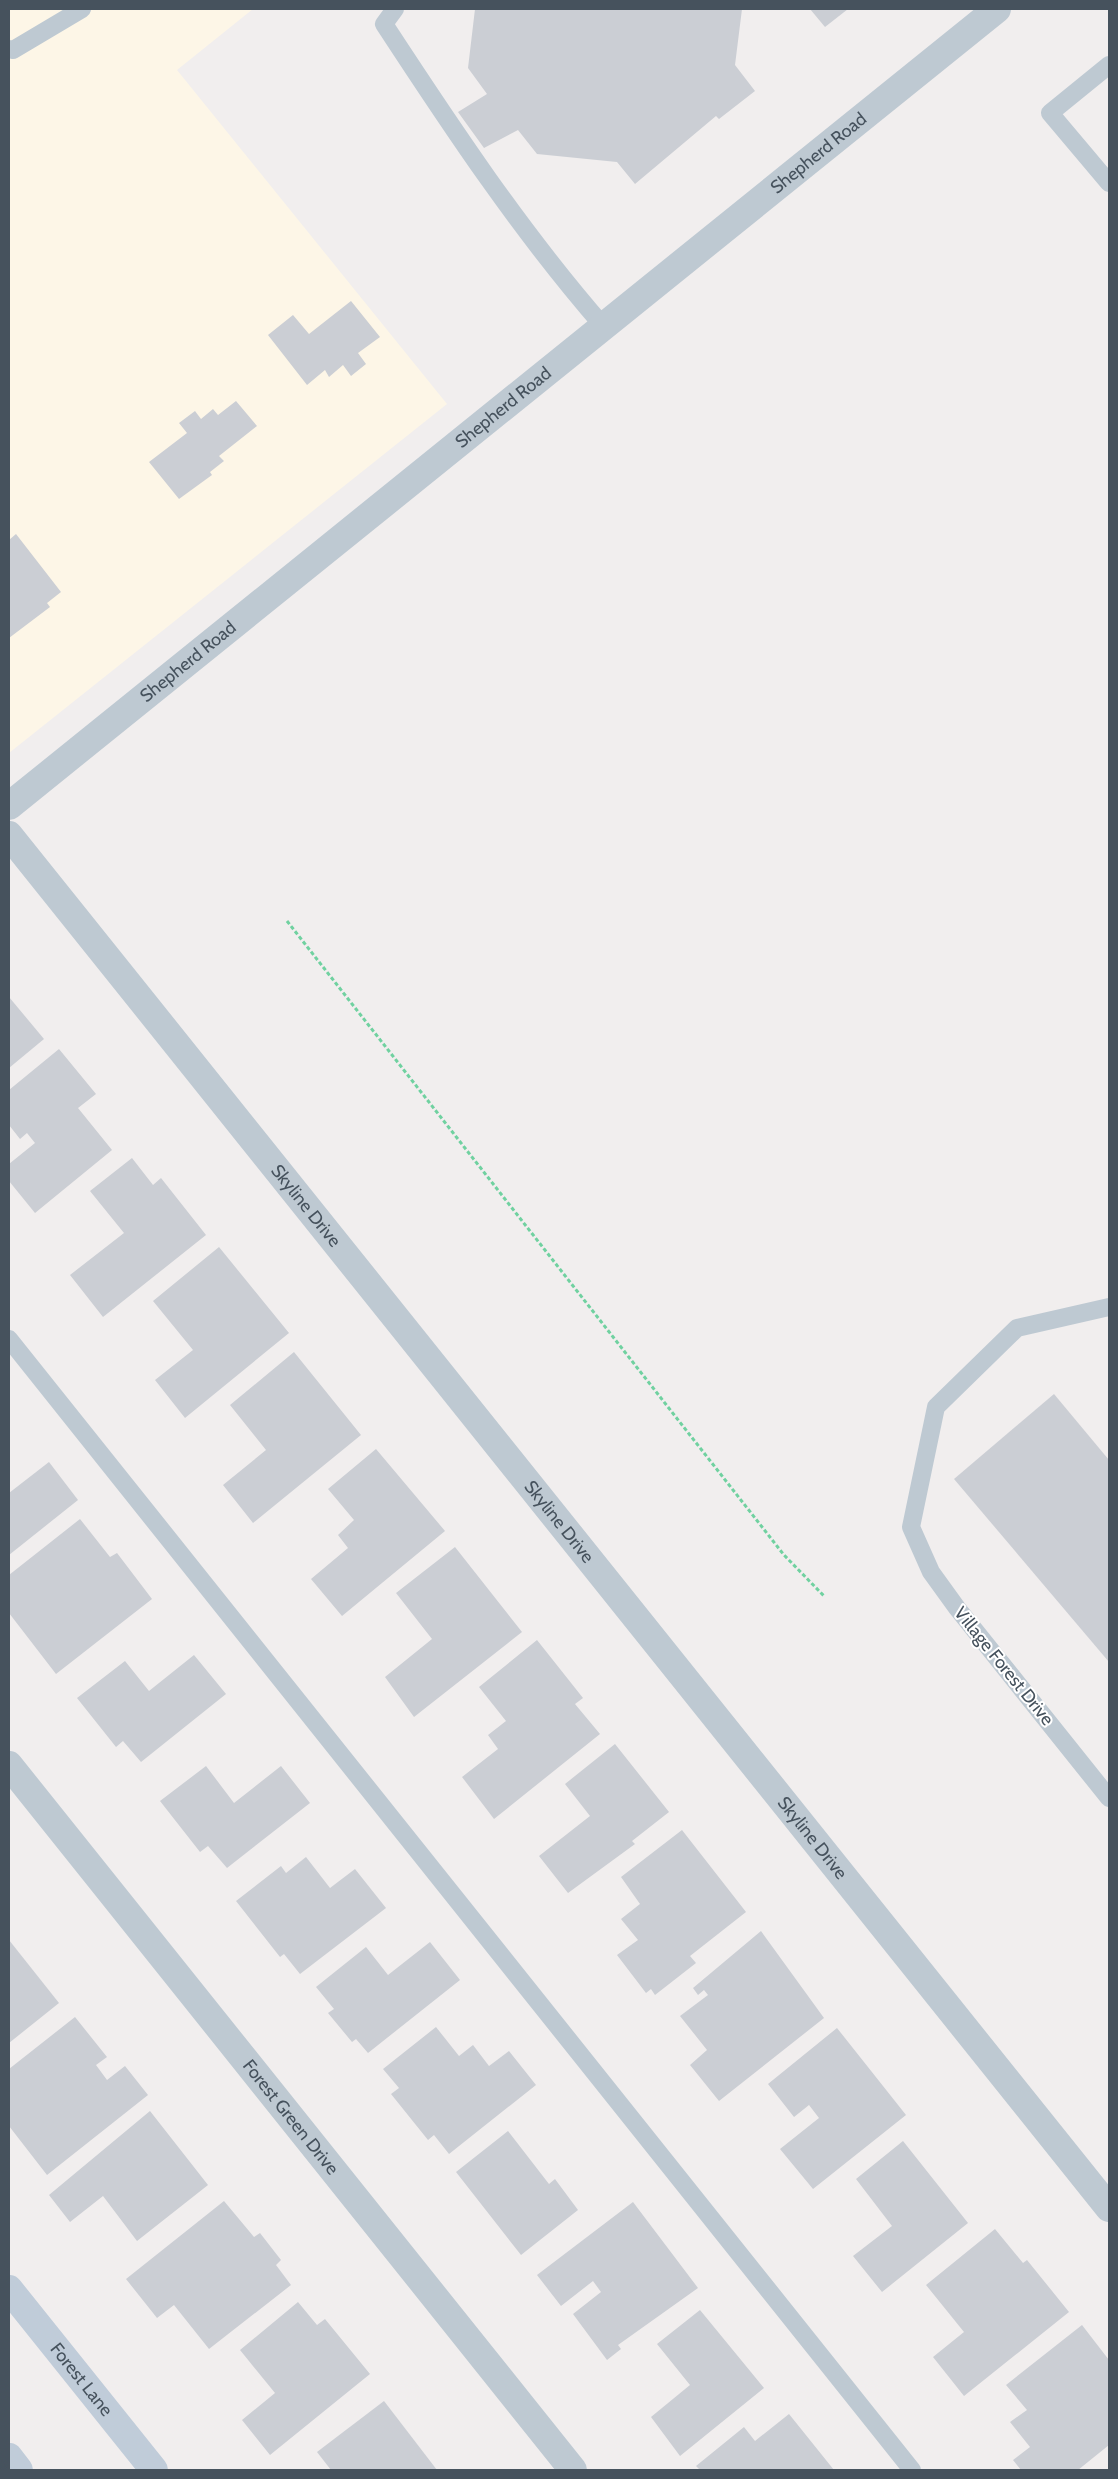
<svg xmlns="http://www.w3.org/2000/svg" width="1118" height="2479" font-family="Cabin,sans-serif">
  <style>
    .commercial { fill: #fdf6e7 }
    .building { fill: #cbced4 }
    .lines { fill: none; stroke-linecap: round; stroke-linejoin: round }
    .path { stroke: #70d1a0; stroke-width: 3; stroke-dasharray: 4 2.5; stroke-linecap: butt }
    .service { stroke: #bec9d2; stroke-width: 18 }
    .minor { stroke: #bec9d2; stroke-width: 28 }
    .tertiary { stroke: #bec9d2; stroke-width: 28 }
    .secondary { stroke: #c0ccd9; stroke-width: 28 }
    .labels { text-anchor: middle; dominant-baseline: central; stroke-width: 4; stroke-linejoin: round; paint-order: stroke }
    .street-label { font-size: 18px; fill: #46525d; stroke: #fff }
  </style>
  <rect width="100%" height="100%" fill="#f1eeee"/>
  <polygon class="commercial" points="9,9 253,9 177,70 447,404 9,753"/>
  <g class="building">
    <polygon points="475,9 742,9 735,65 755,91 719,119 716,116 635,184 617,162 537,154 518,130 484,148 458,112 487,94 468,68"/>
    <polygon points="810,9 848,9 825,27"/>
    <polygon points="351,301 380,337 358,353 366,364 351,376 343,365 329,377 325,370 307,385 268,335 293,315 309,334"/>
    <polygon points="236,401 257,426 219,456 224,461 210,472 212,475 179,499 149,462 187,433 179,423 195,411 201,419 213,409 218,415"/>
    <polygon points="16,534 61,592 47,603 50,607 9,638 9,540"/>
    <polygon points="9,997 44,1039 9,1068"/>
    <polygon points="59,1049 96,1094 78,1108 112,1150 35,1213 9,1181 9,1164 35,1143 27,1133 20,1139 9,1125 9,1090"/>
    <polygon points="132,1158 153,1185 161,1178 206,1235 103,1317 70,1275 124,1233 90,1191"/>
    <polygon points="219,1247 289,1333 185,1418 155,1380 193,1350 153,1301"/>
    <polygon points="294,1352 361,1435 253,1523 223,1485 266,1450 230,1405"/>
    <polygon points="1054,1394 1109,1460 1109,1662 954,1479"/>
    <polygon points="376,1449 445,1531 342,1616 311,1579 348,1548 338,1535 354,1520 328,1489"/>
    <polygon points="49,1462 78,1500 9,1555 9,1493"/>
    <polygon points="80,1519 110,1557 117,1553 152,1599 56,1674 9,1613 9,1575"/>
    <polygon points="455,1547 522,1632 414,1717 385,1677 432,1639 396,1593"/>
    <polygon points="537,1640 583,1698 575,1704 600,1734 494,1819 462,1777 498,1749 488,1735 506,1721 479,1687"/>
    <polygon points="194,1655 226,1694 141,1762 123,1741 116,1747 77,1698 125,1661 149,1691"/>
    <polygon points="615,1744 669,1812 632,1841 635,1844 568,1893 539,1856 590,1816 565,1784"/>
    <polygon points="206,1766 234,1803 281,1766 310,1803 227,1868 208,1846 200,1852 160,1801"/>
    <polygon points="682,1830 746,1912 690,1956 696,1963 655,1995 651,1989 646,1993 617,1955 638,1940 621,1919 640,1904 621,1877"/>
    <polygon points="306,1857 330,1888 355,1869 386,1908 300,1974 284,1954 280,1957 236,1901 281,1866 286,1873"/>
    <polygon points="761,1931 824,2018 719,2101 690,2065 707,2050 680,2016 708,1995 704,1990 698,1995 693,1988"/>
    <polygon points="9,1940 59,2003 9,2043"/>
    <polygon points="430,1942 460,1980 368,2053 356,2039 352,2042 328,2013 334,2009 316,1987 366,1947 388,1975"/>
    <polygon points="75,2017 107,2057 96,2065 107,2080 125,2066 148,2095 47,2175 9,2126 9,2069"/>
    <polygon points="436,2027 459,2056 473,2045 489,2066 509,2051 536,2085 449,2154 434,2135 428,2140 391,2094 399,2088 383,2069"/>
    <polygon points="837,2028 906,2115 813,2189 780,2149 819,2118 809,2105 794,2117 768,2084"/>
    <polygon points="150,2111 208,2185 137,2241 103,2196 70,2222 49,2195"/>
    <polygon points="508,2131 549,2184 555,2179 578,2210 521,2255 456,2172"/>
    <polygon points="903,2141 968,2223 882,2292 853,2256 892,2226 856,2179"/>
    <polygon points="224,2201 254,2237 260,2233 281,2260 276,2265 291,2285 209,2349 174,2305 157,2318 126,2279"/>
    <polygon points="633,2202 698,2288 618,2345 621,2349 607,2360 573,2314 601,2292 593,2281 561,2306 537,2275"/>
    <polygon points="995,2229 1023,2263 1027,2260 1069,2312 964,2396 933,2357 964,2332 926,2285"/>
    <polygon points="298,2302 317,2325 325,2319 370,2374 270,2455 242,2420 275,2393 240,2350"/>
    <polygon points="700,2310 764,2388 680,2456 651,2417 690,2385 657,2344"/>
    <polygon points="1082,2325 1109,2360 1109,2445 1078,2470 1021,2470 1013,2460 1030,2447 1010,2422 1027,2410 1006,2385"/>
    <polygon points="384,2401 437,2470 331,2470 317,2452"/>
    <polygon points="789,2414 834,2470 700,2470 696,2466 744,2427 755,2441"/>
  </g>
  <g class="lines">
    <polyline class="path" points="287,921 784,1555 824,1596"/>
    <g class="service">
      <path d="M 395,9 L 384,24 C 452,128 521,232 604,327"/>
      <polyline points="9,49 13,50 82,9"/>
      <polyline points="1109,65 1050,113 1109,183"/>
      <polyline points="1109,1307 1017,1328 936,1407 911,1527 931,1572 957,1608 1109,1798"/>
      <polyline points="9,1339 912,2470"/>
    </g>
    <g class="minor">
      <path id="s1" d="M 9,835 L 1109,2208"/>
      <path id="s2" d="M 9,1765 L 573,2470"/>
    </g>
    <path class="tertiary" id="s3" d="M 9,806 L 997,9"/>
    <g class="secondary">
      <path id="s4" d="M 9,2289 L 154,2470"/>
      <polyline points="9,2457 19,2470"/>
    </g>
  </g>
  <g class="labels">
    <g class="street-label">
      <text stroke="none"><textPath href="#s3" startOffset="1040">Shepherd Road</textPath></text>
      <text stroke="none"><textPath href="#s3" startOffset="635">Shepherd Road</textPath></text>
      <text stroke="none"><textPath href="#s3" startOffset="230">Shepherd Road</textPath></text>
      <text stroke="none"><textPath href="#s1" startOffset="475">Skyline Drive</textPath></text>
      <text stroke="none"><textPath href="#s1" startOffset="880">Skyline Drive</textPath></text>
      <text transform="translate(1004 1666) rotate(51)">Village Forest Drive</text>
      <text stroke="none"><textPath href="#s1" startOffset="1285">Skyline Drive</textPath></text>
      <text stroke="none"><textPath href="#s2" startOffset="451">Forest Green Drive</textPath></text>
      <text stroke="none"><textPath href="#s4" startOffset="116">Forest Lane</textPath></text>
    </g>
  </g>
  <rect width="1118" height="2479" fill="none" stroke="#46525d" stroke-width="20"/>
</svg>
